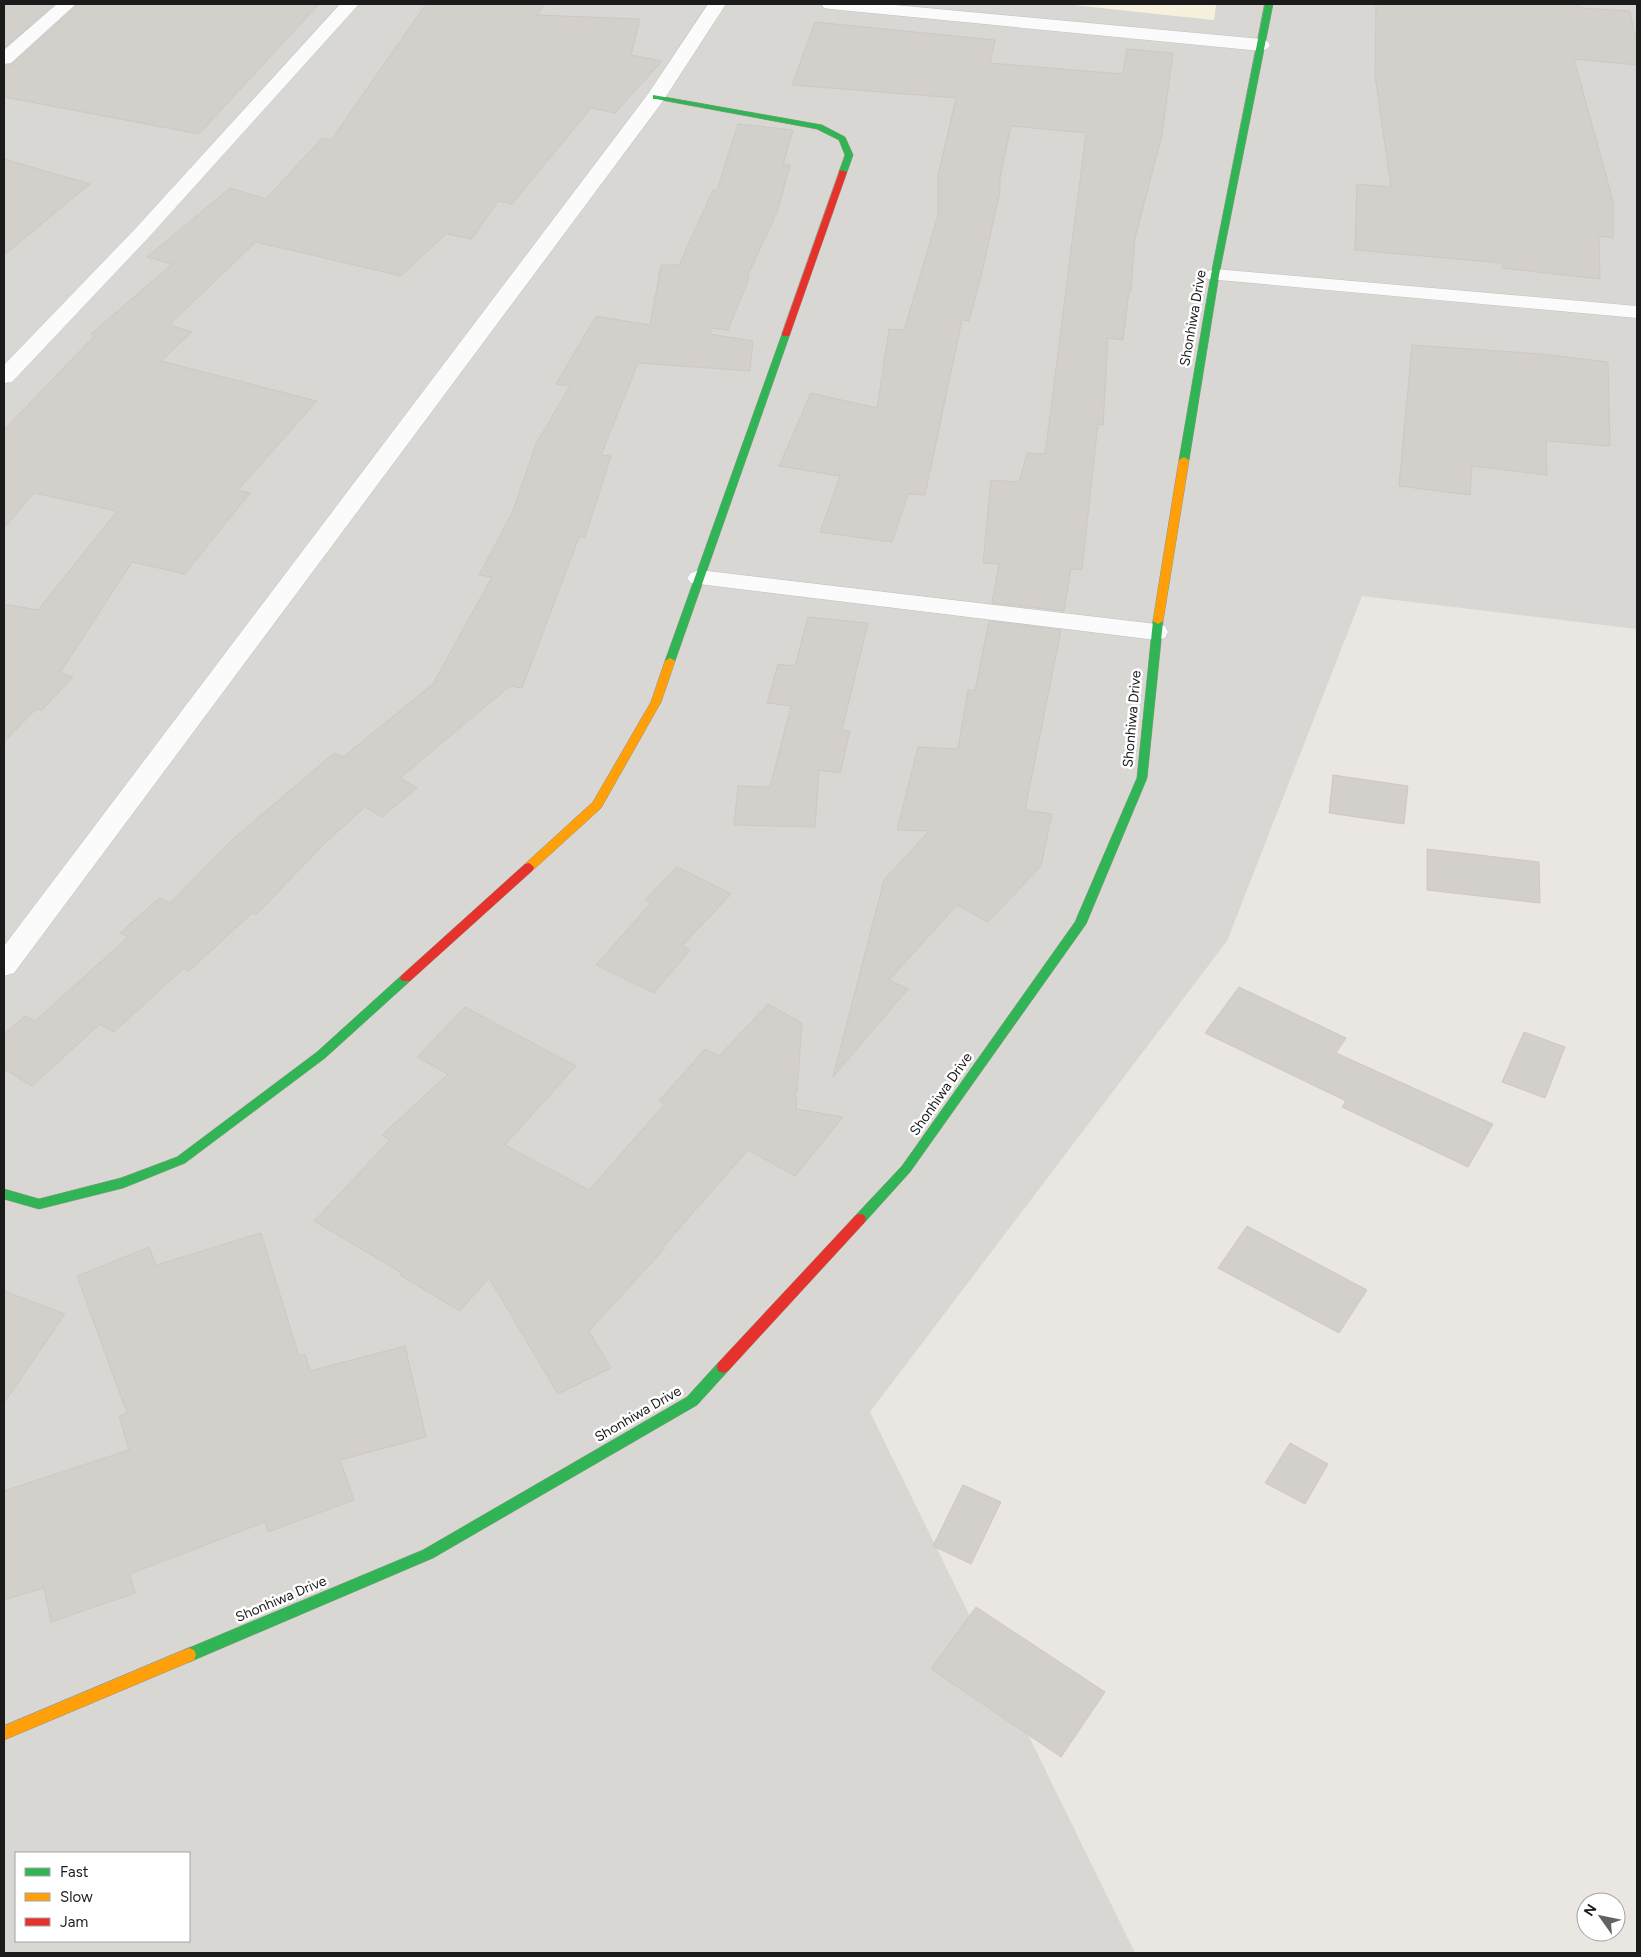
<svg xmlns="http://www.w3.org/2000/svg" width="1641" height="1957" font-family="Figtree,sans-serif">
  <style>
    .residential { fill: #d9d7d4; fill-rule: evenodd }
    .education { fill: #f6f1dc }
    .building { fill: #d3cfcb; stroke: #cec8c4 }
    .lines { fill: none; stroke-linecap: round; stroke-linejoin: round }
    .street-casing { stroke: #c2c1bf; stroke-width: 1 }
    .fast-casing { stroke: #94937b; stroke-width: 1 }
    .slow-casing { stroke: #94937b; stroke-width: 1 }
    .jam-casing { stroke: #94937b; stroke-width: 1 }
    .street { fill: #fcfbfb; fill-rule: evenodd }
    .fast { fill: #30b455; fill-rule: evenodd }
    .slow { fill: #ff9f0a; fill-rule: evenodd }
    .jam { fill: #e5322d; fill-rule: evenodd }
    .labels { text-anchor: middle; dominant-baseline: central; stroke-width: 5; stroke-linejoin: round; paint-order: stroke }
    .street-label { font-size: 14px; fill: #1b1b1b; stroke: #fff }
  </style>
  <rect width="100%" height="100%" fill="#eae7e2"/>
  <path class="residential" d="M 4,4 L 1065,4 L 1214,20 L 1216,4 L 1637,4 L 1637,629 L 1362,596 L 1227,941 L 870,1412 L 1135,1953 L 4,1953 ZM 16,1853 L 189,1853 L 189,1941 L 16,1941 Z"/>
  <polygon class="education" points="1065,4 1216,4 1214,20"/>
  <g class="building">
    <polygon points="4,4 54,4 4,48"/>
    <polygon points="78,4 319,4 199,134 4,97 4,66 12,64"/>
    <polygon points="426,4 545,4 537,15 640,19 631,55 662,61 615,113 591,108 512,204 498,201 472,239 446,234 401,276 256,242 169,325 192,332 161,361 317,401 238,490 250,493 185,574 132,562 60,673 73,677 42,710 36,709 4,742 4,604 38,610 117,511 34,493 4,528 4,430 95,335 91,334 172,264 147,257 230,188 266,199 322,138 331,140"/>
    <polygon points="1376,4 1577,4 1581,8 1630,11 1637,44 1637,65 1574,59 1613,201 1613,238 1599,236 1600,279 1502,268 1502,263 1355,250 1357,184 1391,187 1375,76"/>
    <polygon points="815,22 995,40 990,63 1123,74 1127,49 1173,53 1162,135 1135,238 1131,291 1129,291 1123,340 1108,338 1103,425 1098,424 1082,570 1071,569 1064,611 992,603 999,564 983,563 991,480 1019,482 1027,453 1045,454 1086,133 1011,126 1000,178 1000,192 981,276 969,321 962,320 925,495 908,494 892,542 820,532 840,476 779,466 811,393 877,408 889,329 904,330 938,215 938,176 956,98 792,85"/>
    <polygon points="738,124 793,130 783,164 790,165 778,210 747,277 749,278 728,330 711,328 710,334 753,341 750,371 638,363 601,455 611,456 585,537 579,537 522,688 510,686 400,778 417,788 382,817 365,807 325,843 256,915 252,913 189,971 184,968 114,1032 100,1024 32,1086 4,1069 4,1034 25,1016 35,1021 128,937 120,933 159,898 170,903 233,839 334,753 343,757 433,684 492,577 479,575 512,513 536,444 570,386 556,384 596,316 650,325 661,265 679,265 713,190 717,190"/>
    <polygon points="4,159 90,184 4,255"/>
    <polygon points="1412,345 1542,354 1608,362 1610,446 1546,441 1547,475 1472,466 1470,495 1399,486"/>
    <polygon points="808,617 868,623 842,730 850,731 840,773 819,770 815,827 734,825 738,786 770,787 791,706 767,703 778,664 795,666"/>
    <polygon points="989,621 1061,630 1025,810 1052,814 1041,866 988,922 957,905 889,980 908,989 833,1077 884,880 929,831 897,830 918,747 958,749 968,690 975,691"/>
    <polygon points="1333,775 1408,786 1404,824 1329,813"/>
    <polygon points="1427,849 1539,862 1540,903 1427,890"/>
    <polygon points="677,867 731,894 682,946 690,950 654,993 596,965 651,903 645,900"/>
    <polygon points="1239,987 1346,1038 1336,1053 1493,1124 1468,1167 1342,1107 1346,1101 1205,1033"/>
    <polygon points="768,1004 802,1023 797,1093 794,1096 797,1098 796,1109 843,1117 795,1176 748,1150 663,1247 665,1248 589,1331 611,1368 558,1394 489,1278 460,1311 400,1275 402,1273 314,1221 390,1140 382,1135 448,1074 417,1057 465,1007 576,1066 505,1145 589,1190 665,1104 659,1101 705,1049 719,1056"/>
    <polygon points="1524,1032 1565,1047 1545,1098 1502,1082"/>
    <polygon points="1247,1226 1367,1290 1339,1333 1218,1268"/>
    <polygon points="261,1233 299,1356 305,1354 310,1371 405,1346 426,1437 340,1460 354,1500 268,1532 265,1522 130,1574 135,1593 51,1622 44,1588 4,1600 4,1491 129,1450 119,1416 127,1413 77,1276 149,1247 156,1265"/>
    <polygon points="4,1291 65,1314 4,1403"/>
    <polygon points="1290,1443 1328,1464 1305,1504 1265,1483"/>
    <polygon points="963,1485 1001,1502 971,1564 933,1546"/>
    <polygon points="976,1607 1105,1692 1061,1757 931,1669"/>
  </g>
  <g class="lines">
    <g class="street-casing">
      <g id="street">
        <polygon points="57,4 76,4 11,63 4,64 4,50"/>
        <polygon points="340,4 359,4 149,237 12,382 4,383 4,365 135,229"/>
        <polygon points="708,4 726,4 663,101 14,973 4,976 4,946 648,94"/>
        <polygon points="821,4 884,4 1261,39 1267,41 1270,45 1267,49 1261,51 830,9 824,8"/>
        <polygon points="1215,269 1637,306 1637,318 1208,279 1205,275 1208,271"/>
        <polygon points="699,570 1156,624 1165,626 1168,632 1165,638 1156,640 691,583 687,578 691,573"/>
      </g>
    </g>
    <g class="fast-casing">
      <g id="fast">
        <polygon points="1265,4 1273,4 1219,275 1189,460 1184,463 1179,460 1211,275"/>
        <polygon points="653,95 822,125 845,137 853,155 847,172 840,174 839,172 845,155 839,140 817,129 656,99 653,99"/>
        <polygon points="786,331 790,334 675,661 670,664 666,663 665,661 782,334"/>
        <polygon points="1158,618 1163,621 1147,778 1086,924 910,1172 864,1223 860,1224 856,1223 854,1219 856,1215 902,1166 1075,922 1137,778 1153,621"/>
        <polygon points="406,974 410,975 412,978 410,981 325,1058 185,1163 123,1188 39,1209 4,1199 4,1189 39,1199 121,1178 177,1157 317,1052 402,975"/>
        <polygon points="723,1361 728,1363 729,1367 728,1371 697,1405 433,1558 194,1660 189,1662 184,1660 182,1655 184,1650 423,1550 687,1397 718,1363"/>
      </g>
    </g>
    <g class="slow-casing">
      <g id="slow">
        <polygon points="1184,457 1189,460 1163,621 1158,624 1153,621 1179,460"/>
        <polygon points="670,658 675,661 661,702 601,808 533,870 525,870 524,867 525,864 593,802 651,702 665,661"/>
        <polygon points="189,1648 194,1650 196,1655 194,1660 4,1740 4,1726"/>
      </g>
    </g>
    <g class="jam-casing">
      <g id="jam">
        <polygon points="840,170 847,172 790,334 789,336 783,336 782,334"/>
        <polygon points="529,863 534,867 533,870 410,981 402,981 400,978 402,975 525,864"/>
        <polygon points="860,1214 864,1215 866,1219 864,1223 728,1371 723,1373 718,1371 717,1367 718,1363 856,1215"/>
      </g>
    </g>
    <use href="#street" class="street"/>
    <use href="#fast" class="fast"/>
    <use href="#slow" class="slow"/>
    <use href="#jam" class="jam"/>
  </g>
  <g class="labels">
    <g class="street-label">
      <text transform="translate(1193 318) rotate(-80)">Shonhiwa Drive</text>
      <text transform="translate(1132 719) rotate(-85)">Shonhiwa Drive</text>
      <text transform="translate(941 1094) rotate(-55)">Shonhiwa Drive</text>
      <text transform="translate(638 1414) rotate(-30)">Shonhiwa Drive</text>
      <text transform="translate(281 1599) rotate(-23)">Shonhiwa Drive</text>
    </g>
  </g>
  <rect width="1641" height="1957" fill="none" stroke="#1b1b1b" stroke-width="10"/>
  <rect x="15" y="1852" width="175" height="90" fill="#ffffff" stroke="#a4a4a4"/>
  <rect x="25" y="1868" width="25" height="8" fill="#30b455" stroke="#a4a4a4"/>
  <text x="60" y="1877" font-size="15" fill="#1b1b1b">Fast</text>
  <rect x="25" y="1893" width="25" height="8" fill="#ff9f0a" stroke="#a4a4a4"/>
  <text x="60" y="1902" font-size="15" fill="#1b1b1b">Slow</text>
  <rect x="25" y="1918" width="25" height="8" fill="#e5322d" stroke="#a4a4a4"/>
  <text x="60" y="1927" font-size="15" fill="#1b1b1b">Jam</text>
  <g transform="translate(1601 1917) rotate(303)"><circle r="24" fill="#ffffff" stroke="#a4a4a4"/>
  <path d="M0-4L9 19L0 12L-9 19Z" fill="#636261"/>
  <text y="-8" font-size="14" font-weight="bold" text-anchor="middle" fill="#1b1b1b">N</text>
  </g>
</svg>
